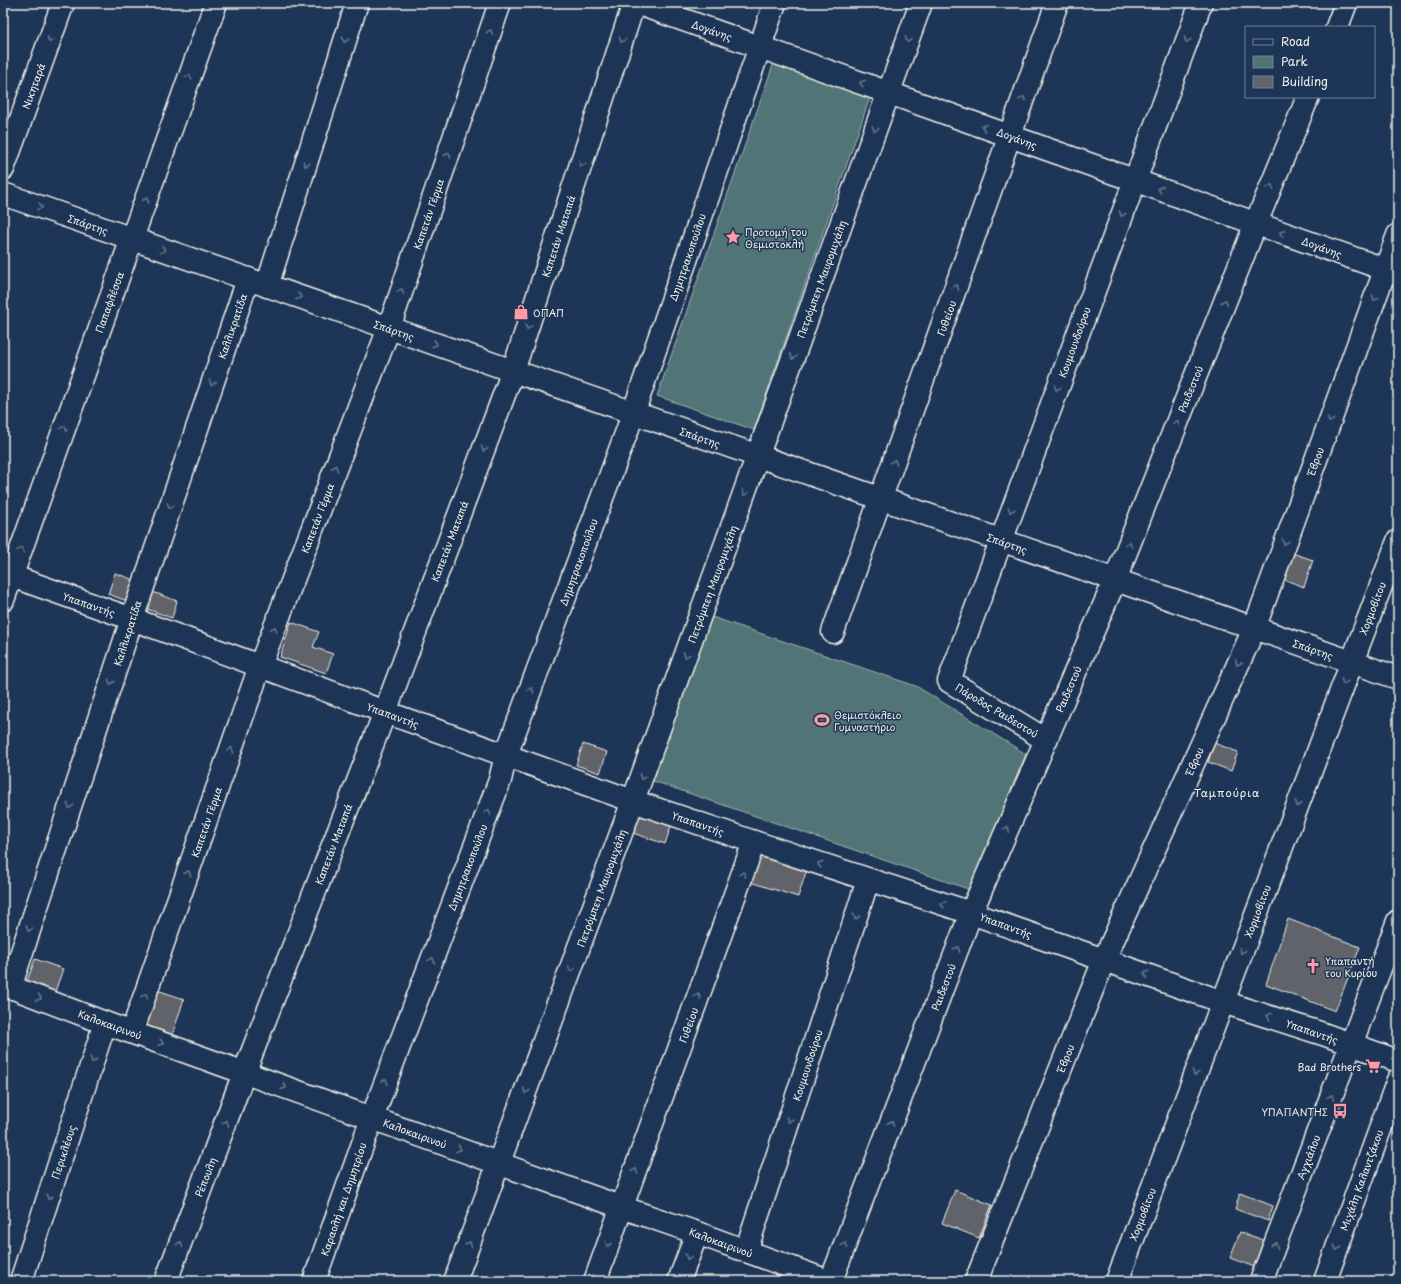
<svg xmlns="http://www.w3.org/2000/svg" width="1401" height="1284" font-family="'Playpen Sans',sans-serif">
  <style>
    .green { fill: #517476; stroke: #a2b2af }
    .building { fill: #61646b; stroke: #f4f1e8 }
    .lines { fill: none; stroke-linecap: round; stroke-linejoin: round }
    .street-casing { stroke: #f4f1e8; stroke-width: 25 }
    .secondary-casing { stroke: #f4f1e8; stroke-width: 25 }
    .street { stroke: #1d3557; stroke-width: 22 }
    .secondary { stroke: #1d3557; stroke-width: 22 }
    .oneway { stroke: #68778a }
    .labels { text-anchor: middle; dominant-baseline: central; stroke-width: 3; stroke-linejoin: round; paint-order: stroke }
    .street-label { font-size: 10px; fill: #f4f1e8; stroke: #1d3557 }
    .poi-label { font-size: 10px; fill: #f4f1e8; stroke: #1d3557; text-anchor: start }
    .neighbourhood-label { font-size: 11px; letter-spacing: 1px; fill: #f4f1e8; stroke: #1d3557 }
  </style>
  <rect width="100%" height="100%" fill="#1d3557"/>
  <filter id="ink" filterUnits="userSpaceOnUse"><feTurbulence type="fractalNoise" baseFrequency=".025" numOctaves="2"/><feDisplacementMap in="SourceGraphic" scale="8" xChannelSelector="R" yChannelSelector="G"/><feConvolveMatrix kernelMatrix="1 2 1 2 8 2 1 2 1" color-interpolation-filters="sRGB"/></filter>
  <g filter="url(#ink)">
    <g class="green">
      <polygon points="774,62 871,95 754,430 657,396"/>
      <polygon points="709,616 916,686 1026,754 971,890 653,781"/>
    </g>
    <g class="building">
      <polygon points="1292,553 1313,560 1304,587 1283,579"/>
      <polygon points="115,573 134,580 127,601 108,594"/>
      <polygon points="150,591 177,601 172,618 144,608"/>
      <polygon points="291,622 319,632 313,647 333,654 326,673 280,657"/>
      <polygon points="1214,743 1238,752 1231,771 1208,762"/>
      <polygon points="583,744 607,752 600,773 576,765"/>
      <polygon points="636,814 671,826 665,844 630,832"/>
      <polygon points="756,853 807,869 798,897 747,881"/>
      <polygon points="1288,919 1360,947 1335,1011 1266,984"/>
      <polygon points="35,959 63,969 53,997 25,987"/>
      <polygon points="157,990 184,999 172,1036 144,1027"/>
      <polygon points="955,1190 992,1205 979,1238 942,1223"/>
      <polygon points="1240,1193 1273,1206 1268,1221 1235,1209"/>
      <polygon points="1240,1232 1269,1242 1260,1269 1230,1258"/>
    </g>
    <g class="lines">
      <g class="street-casing">
        <g id="street">
          <polyline points="636,3 1398,274"/>
          <polyline points="1337,27 1346,3"/>
          <polyline points="3,169 63,3"/>
          <polyline points="3,194 1398,678"/>
          <polyline points="267,286 357,3"/>
          <polyline points="3,573 132,619 385,712 633,801 754,842 971,913 1223,1002 1323,1034 1398,1061"/>
          <polyline points="3,600 216,3"/>
          <polyline points="833,632 1057,3"/>
          <polyline points="1046,740 949,681 1201,3"/>
          <polyline points="3,984 105,1023 621,1207 697,1233 828,1281"/>
          <polyline points="10,988 132,619 248,279"/>
          <polyline points="132,1032 260,666 389,328 500,3"/>
          <polyline points="746,1251 868,880"/>
          <polyline points="21,1281 105,1023"/>
          <polyline points="166,1281 244,1073 385,712 513,371 634,3"/>
          <polyline points="314,1281 372,1118 500,780 506,755 627,431 775,3"/>
          <polyline points="455,1281 633,801 921,3"/>
          <polyline points="595,1281 754,842"/>
          <polyline points="679,1281 697,1233"/>
          <polyline points="831,1281 971,913 1115,580 1256,223 1308,97"/>
          <polyline points="976,1281 1104,960 1254,629 1398,235"/>
          <polyline points="1325,1281 1398,1080"/>
        </g>
      </g>
      <g class="secondary-casing">
        <g id="secondary">
          <polyline points="1117,1281 1398,541"/>
          <polyline points="1261,1281 1398,921"/>
        </g>
      </g>
      <use href="#street" class="street"/>
      <use href="#secondary" class="secondary"/>
    </g>
    <defs><path id="oneway-chevron" d="M-2-3.5L2.5 0L-2 3.5" fill="none" stroke-width="1.6" stroke-linecap="round" stroke-linejoin="round"/></defs>
    <g class="oneway">
      <use href="#oneway-chevron" transform="translate(490 32) rotate(-71)"/>
      <use href="#oneway-chevron" transform="translate(50 40) rotate(110)"/>
      <use href="#oneway-chevron" transform="translate(345 40) rotate(108)"/>
      <use href="#oneway-chevron" transform="translate(622 40) rotate(108)"/>
      <use href="#oneway-chevron" transform="translate(908 40) rotate(110)"/>
      <use href="#oneway-chevron" transform="translate(1187 40) rotate(110)"/>
      <use href="#oneway-chevron" transform="translate(189 77) rotate(-70)"/>
      <use href="#oneway-chevron" transform="translate(862 83) rotate(-160)"/>
      <use href="#oneway-chevron" transform="translate(1023 99) rotate(-71)"/>
      <use href="#oneway-chevron" transform="translate(984 127) rotate(-160)"/>
      <use href="#oneway-chevron" transform="translate(875 129) rotate(110)"/>
      <use href="#oneway-chevron" transform="translate(448 155) rotate(-71)"/>
      <use href="#oneway-chevron" transform="translate(306 164) rotate(108)"/>
      <use href="#oneway-chevron" transform="translate(582 164) rotate(108)"/>
      <use href="#oneway-chevron" transform="translate(1271 187) rotate(-68)"/>
      <use href="#oneway-chevron" transform="translate(1160 189) rotate(-160)"/>
      <use href="#oneway-chevron" transform="translate(146 200) rotate(-70)"/>
      <use href="#oneway-chevron" transform="translate(40 207) rotate(19)"/>
      <use href="#oneway-chevron" transform="translate(1122 214) rotate(110)"/>
      <use href="#oneway-chevron" transform="translate(1282 233) rotate(-160)"/>
      <use href="#oneway-chevron" transform="translate(163 250) rotate(19)"/>
      <use href="#oneway-chevron" transform="translate(956 287) rotate(-70)"/>
      <use href="#oneway-chevron" transform="translate(401 291) rotate(-71)"/>
      <use href="#oneway-chevron" transform="translate(299 297) rotate(19)"/>
      <use href="#oneway-chevron" transform="translate(1375 298) rotate(110)"/>
      <use href="#oneway-chevron" transform="translate(1225 302) rotate(-68)"/>
      <use href="#oneway-chevron" transform="translate(528 327) rotate(108)"/>
      <use href="#oneway-chevron" transform="translate(435 344) rotate(19)"/>
      <use href="#oneway-chevron" transform="translate(793 357) rotate(110)"/>
      <use href="#oneway-chevron" transform="translate(212 383) rotate(109)"/>
      <use href="#oneway-chevron" transform="translate(1057 388) rotate(110)"/>
      <use href="#oneway-chevron" transform="translate(1330 420) rotate(110)"/>
      <use href="#oneway-chevron" transform="translate(1177 423) rotate(-68)"/>
      <use href="#oneway-chevron" transform="translate(64 428) rotate(-70)"/>
      <use href="#oneway-chevron" transform="translate(484 449) rotate(111)"/>
      <use href="#oneway-chevron" transform="translate(894 462) rotate(-70)"/>
      <use href="#oneway-chevron" transform="translate(335 468) rotate(-69)"/>
      <use href="#oneway-chevron" transform="translate(745 493) rotate(110)"/>
      <use href="#oneway-chevron" transform="translate(170 506) rotate(109)"/>
      <use href="#oneway-chevron" transform="translate(1011 510) rotate(110)"/>
      <use href="#oneway-chevron" transform="translate(1285 542) rotate(110)"/>
      <use href="#oneway-chevron" transform="translate(1129 544) rotate(-69)"/>
      <use href="#oneway-chevron" transform="translate(21 550) rotate(-70)"/>
      <use href="#oneway-chevron" transform="translate(274 629) rotate(-69)"/>
      <use href="#oneway-chevron" transform="translate(686 655) rotate(110)"/>
      <use href="#oneway-chevron" transform="translate(1238 663) rotate(114)"/>
      <use href="#oneway-chevron" transform="translate(111 682) rotate(108)"/>
      <use href="#oneway-chevron" transform="translate(1344 682) rotate(111)"/>
      <use href="#oneway-chevron" transform="translate(531 690) rotate(-70)"/>
      <use href="#oneway-chevron" transform="translate(231 750) rotate(-71)"/>
      <use href="#oneway-chevron" transform="translate(642 777) rotate(110)"/>
      <use href="#oneway-chevron" transform="translate(1298 804) rotate(111)"/>
      <use href="#oneway-chevron" transform="translate(70 806) rotate(108)"/>
      <use href="#oneway-chevron" transform="translate(488 812) rotate(-69)"/>
      <use href="#oneway-chevron" transform="translate(1007 829) rotate(-67)"/>
      <use href="#oneway-chevron" transform="translate(820 864) rotate(-162)"/>
      <use href="#oneway-chevron" transform="translate(188 873) rotate(-71)"/>
      <use href="#oneway-chevron" transform="translate(743 874) rotate(-70)"/>
      <use href="#oneway-chevron" transform="translate(943 904) rotate(-162)"/>
      <use href="#oneway-chevron" transform="translate(856 917) rotate(108)"/>
      <use href="#oneway-chevron" transform="translate(29 929) rotate(108)"/>
      <use href="#oneway-chevron" transform="translate(957 949) rotate(-69)"/>
      <use href="#oneway-chevron" transform="translate(1242 951) rotate(111)"/>
      <use href="#oneway-chevron" transform="translate(432 960) rotate(-69)"/>
      <use href="#oneway-chevron" transform="translate(571 969) rotate(110)"/>
      <use href="#oneway-chevron" transform="translate(1146 974) rotate(-161)"/>
      <use href="#oneway-chevron" transform="translate(145 996) rotate(-71)"/>
      <use href="#oneway-chevron" transform="translate(698 996) rotate(-70)"/>
      <use href="#oneway-chevron" transform="translate(39 998) rotate(20)"/>
      <use href="#oneway-chevron" transform="translate(1269 1016) rotate(-161)"/>
      <use href="#oneway-chevron" transform="translate(161 1043) rotate(20)"/>
      <use href="#oneway-chevron" transform="translate(93 1060) rotate(108)"/>
      <use href="#oneway-chevron" transform="translate(1195 1073) rotate(111)"/>
      <use href="#oneway-chevron" transform="translate(385 1081) rotate(-69)"/>
      <use href="#oneway-chevron" transform="translate(284 1087) rotate(20)"/>
      <use href="#oneway-chevron" transform="translate(526 1091) rotate(110)"/>
      <use href="#oneway-chevron" transform="translate(1331 1097) rotate(-69)"/>
      <use href="#oneway-chevron" transform="translate(789 1120) rotate(108)"/>
      <use href="#oneway-chevron" transform="translate(226 1123) rotate(-69)"/>
      <use href="#oneway-chevron" transform="translate(891 1123) rotate(-69)"/>
      <use href="#oneway-chevron" transform="translate(459 1149) rotate(20)"/>
      <use href="#oneway-chevron" transform="translate(635 1171) rotate(-70)"/>
      <use href="#oneway-chevron" transform="translate(49 1197) rotate(108)"/>
      <use href="#oneway-chevron" transform="translate(180 1244) rotate(-69)"/>
      <use href="#oneway-chevron" transform="translate(469 1244) rotate(-69)"/>
      <use href="#oneway-chevron" transform="translate(608 1244) rotate(110)"/>
      <use href="#oneway-chevron" transform="translate(845 1245) rotate(-69)"/>
      <use href="#oneway-chevron" transform="translate(1275 1245) rotate(-69)"/>
      <use href="#oneway-chevron" transform="translate(1337 1248) rotate(110)"/>
      <use href="#oneway-chevron" transform="translate(688 1257) rotate(111)"/>
    </g>
  </g>
  <defs>
    <g id="sight-bare" transform="scale(1.2)"><path d="M0-6L1.8-2.2L6-1.7L2.9 1.2L3.7 5.4L0 3.3L-3.7 5.4L-2.9 1.2L-6-1.7L-1.8-2.2Z" fill="#ff9aa2" stroke="#1d3557" stroke-width="2.5" paint-order="stroke"/></g>
    <g id="shop-bare" transform="scale(1.2)"><path d="M-5-2.5h2.3a2.7 3.5 0 0 1 5.4 0H5L5.5 6h-11ZM-1.5-2.5h3a1.5 2.3 0 0 0-3 0Z" fill="#ff9aa2" stroke="#1d3557" stroke-width="2.5" paint-order="stroke"/></g>
    <g id="stadium-bare" transform="scale(1.2)"><path d="M0-5a6.5 5 0 1 0 0 10a6.5 5 0 1 0 0-10ZM-3.5-1.8h7v3.6h-7Z" fill="#ff9aa2" stroke="#1d3557" stroke-width="2.5" paint-order="stroke"/></g>
    <g id="church-bare" transform="scale(1.2)"><path d="M-1.2-6h2.4v3.5h3.3v2.4h-3.3V6h-2.4V-.1h-3.3v-2.4h3.3Z" fill="#ff9aa2" stroke="#1d3557" stroke-width="2.5" paint-order="stroke"/></g>
    <g id="supermarket-bare" transform="scale(1.2)"><path d="M-6-5.5h2.5l.6 2H6L4.5 2H-2.5L-4.4-4H-6ZM-1.5 3.2a1.3 1.3 0 1 0 .1 0ZM3 3.2a1.3 1.3 0 1 0 .1 0Z" fill="#ff9aa2" stroke="#1d3557" stroke-width="2.5" paint-order="stroke"/></g>
    <g id="bus-bare" transform="scale(1.2)"><path d="M-5-6H5V4H4V6H2V4H-2V6H-4V4H-5ZM-3.5-4V0h7V-4ZM-3.5 1.2v1.5H-2V1.2ZM2 1.2v1.5H3.5V1.2Z" fill="#ff9aa2" stroke="#1d3557" stroke-width="2.5" paint-order="stroke"/></g>
  </defs>
  <g fill-rule="evenodd">
    <use href="#sight-bare" x="733" y="237"/>
    <use href="#shop-bare" x="521" y="312"/>
    <use href="#stadium-bare" x="822" y="720"/>
    <use href="#church-bare" x="1313" y="966"/>
    <use href="#supermarket-bare" x="1373" y="1066"/>
    <use href="#bus-bare" x="1340" y="1111"/>
  </g>
  <g class="labels">
    <g class="street-label">
      <text transform="translate(712 30) rotate(19)">Δογάνης</text>
      <text transform="translate(33 86) rotate(-70)">Νικηταρά</text>
      <text transform="translate(1017 138) rotate(20)">Δογάνης</text>
      <text transform="translate(428 214) rotate(-71)">Καπετάν Γέρμα</text>
      <text transform="translate(88 224) rotate(19)">Σπάρτης</text>
      <text transform="translate(558 236) rotate(-72)">Καπετάν Ματαπά</text>
      <text transform="translate(1322 247) rotate(20)">Δογάνης</text>
      <text transform="translate(687 257) rotate(-71)">Δημητρακοπούλου</text>
      <text transform="translate(821 279) rotate(-70)">Πετρόμπεη Μαυρομιχάλη</text>
      <text transform="translate(109 302) rotate(-70)">Παπαφλέσσα</text>
      <text transform="translate(946 318) rotate(-70)">Γυθείου</text>
      <text transform="translate(232 326) rotate(-71)">Καλλικρατίδα</text>
      <text transform="translate(394 330) rotate(19)">Σπάρτης</text>
      <text transform="translate(1074 342) rotate(-70)">Κουμουνδούρου</text>
      <text transform="translate(1190 389) rotate(-68)">Ραιδεστού</text>
      <text transform="translate(700 437) rotate(19)">Σπάρτης</text>
      <text transform="translate(1315 461) rotate(-70)">Έβρου</text>
      <text transform="translate(317 518) rotate(-69)">Καπετάν Γέρμα</text>
      <text transform="translate(449 541) rotate(-69)">Καπετάν Ματαπά</text>
      <text transform="translate(1007 543) rotate(19)">Σπάρτης</text>
      <text transform="translate(578 562) rotate(-70)">Δημητρακοπούλου</text>
      <text transform="translate(712 584) rotate(-70)">Πετρόμπεη Μαυρομιχάλη</text>
      <text transform="translate(89 604) rotate(19)">Υπαπαντής</text>
      <text transform="translate(1372 608) rotate(-69)">Χορμοβίτου</text>
      <text transform="translate(127 633) rotate(-72)">Καλλικρατίδα</text>
      <text transform="translate(1313 649) rotate(19)">Σπάρτης</text>
      <text transform="translate(1068 689) rotate(-67)">Ραιδεστού</text>
      <text transform="translate(997 710) rotate(31)">Πάροδος Ραιδεστού</text>
      <text transform="translate(393 715) rotate(20)">Υπαπαντής</text>
      <text transform="translate(1194 761) rotate(-66)">Έβρου</text>
      <text transform="translate(206 822) rotate(-71)">Καπετάν Γέρμα</text>
      <text transform="translate(698 823) rotate(19)">Υπαπαντής</text>
      <text transform="translate(333 844) rotate(-69)">Καπετάν Ματαπά</text>
      <text transform="translate(467 867) rotate(-69)">Δημητρακοπούλου</text>
      <text transform="translate(601 888) rotate(-70)">Πετρόμπεη Μαυρομιχάλη</text>
      <text transform="translate(1257 911) rotate(-69)">Χορμοβίτου</text>
      <text transform="translate(1006 925) rotate(20)">Υπαπαντής</text>
      <text transform="translate(943 987) rotate(-69)">Ραιδεστού</text>
      <text transform="translate(110 1024) rotate(20)">Καλοκαιρινού</text>
      <text transform="translate(688 1025) rotate(-70)">Γυθείου</text>
      <text transform="translate(1312 1031) rotate(19)">Υπαπαντής</text>
      <text transform="translate(1065 1058) rotate(-68)">Έβρου</text>
      <text transform="translate(807 1065) rotate(-72)">Κουμουνδούρου</text>
      <text transform="translate(415 1133) rotate(20)">Καλοκαιρινού</text>
      <text transform="translate(63 1152) rotate(-72)">Περικλέους</text>
      <text transform="translate(1308 1157) rotate(-69)">Αγχιάλου</text>
      <text transform="translate(205 1177) rotate(-69)">Ρέπουλη</text>
      <text transform="translate(1361 1180) rotate(-70)">Μιχάλη Καλαντζάκου</text>
      <text transform="translate(343 1199) rotate(-71)">Καραολή και Δημητρίου</text>
      <text transform="translate(1142 1214) rotate(-69)">Χορμοβίτου</text>
      <text transform="translate(721 1242) rotate(20)">Καλοκαιρινού</text>
    </g>
    <g class="poi-label">
      <text x="745" y="231">Προτομή του<tspan x="745" dy="12">Θεμιστοκλή</tspan></text>
      <text x="533" y="312">ΟΠΑΠ</text>
      <text x="834" y="714">Θεμιστόκλειο<tspan x="834" dy="12">Γυμναστήριο</tspan></text>
      <text x="1325" y="960">Υπαπαντή<tspan x="1325" dy="12">του Κυρίου</tspan></text>
      <text x="1361" y="1066" text-anchor="end">Bad Brothers</text>
      <text x="1328" y="1111" text-anchor="end">ΥΠΑΠΑΝΤΗΣ</text>
    </g>
    <g class="neighbourhood-label">
      <text x="1227" y="792">Ταμπούρια</text>
    </g>
  </g>
  <rect width="1401" height="1284" fill="none" stroke="#1d3557" stroke-width="16"/>
  <rect x="8" y="8" width="1385" height="1268" fill="none" stroke="#f4f1e8" stroke-width="1.5" filter="url(#ink)"/>
  <rect x="1245" y="26" width="130" height="72" fill="#1d3557" stroke="#738091"/>
  <rect x="1253" y="39" width="20" height="6" fill="#1d3557" stroke="#738091"/>
  <text x="1281" y="46" font-size="12" fill="#f4f1e8">Road</text>
  <rect x="1253" y="56" width="20" height="12" fill="#517476" stroke="#738091"/>
  <text x="1281" y="66" font-size="12" fill="#f4f1e8">Park</text>
  <rect x="1253" y="76" width="20" height="12" fill="#61646b" stroke="#738091"/>
  <text x="1281" y="86" font-size="12" fill="#f4f1e8">Building</text>
</svg>
